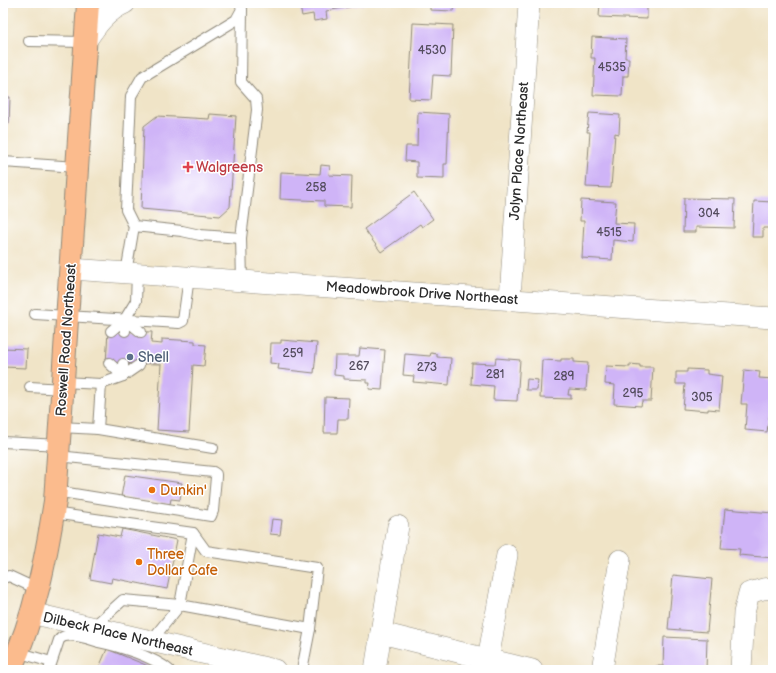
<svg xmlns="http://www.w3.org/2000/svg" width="776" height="673" font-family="'Balsamiq Sans',sans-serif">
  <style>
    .building { fill: #cfb4f7 }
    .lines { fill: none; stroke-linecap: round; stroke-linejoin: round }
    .lane-casing { stroke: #8e8879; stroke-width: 12 }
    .street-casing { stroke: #8e8879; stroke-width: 22 }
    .primary-casing { stroke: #8e8879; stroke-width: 24 }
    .lane { stroke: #fff; stroke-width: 10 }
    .street { stroke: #fff; stroke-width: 21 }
    .primary { stroke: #fbbb8d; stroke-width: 22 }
    .health-dot { fill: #e0444e; stroke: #fff; stroke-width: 1.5 }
    .service-dot { fill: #5c6f8a; stroke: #fff; stroke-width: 1.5 }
    .food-dot { fill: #e8710a; stroke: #fff; stroke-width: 1.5 }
    .labels { text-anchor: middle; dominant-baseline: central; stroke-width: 3; stroke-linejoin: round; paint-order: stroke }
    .number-label { font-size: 12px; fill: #544d5e }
    .street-label { font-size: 14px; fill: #2b2b2b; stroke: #fff }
    .health-label { font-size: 14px; fill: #be3a42; stroke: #fff; text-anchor: start }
    .service-label { font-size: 14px; fill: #4e5e75; stroke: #fff; text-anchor: start }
    .food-label { font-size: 14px; fill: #c56008; stroke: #fff; text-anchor: start }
  </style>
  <rect width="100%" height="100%" fill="#fff"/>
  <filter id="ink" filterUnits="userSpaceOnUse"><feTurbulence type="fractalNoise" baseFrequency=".025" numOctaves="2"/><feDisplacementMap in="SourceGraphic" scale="8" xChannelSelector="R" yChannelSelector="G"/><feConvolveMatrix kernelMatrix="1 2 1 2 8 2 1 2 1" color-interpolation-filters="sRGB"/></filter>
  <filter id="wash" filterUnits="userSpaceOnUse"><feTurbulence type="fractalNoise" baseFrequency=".012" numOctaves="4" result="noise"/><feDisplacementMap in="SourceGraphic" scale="16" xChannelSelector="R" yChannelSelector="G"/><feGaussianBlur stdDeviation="0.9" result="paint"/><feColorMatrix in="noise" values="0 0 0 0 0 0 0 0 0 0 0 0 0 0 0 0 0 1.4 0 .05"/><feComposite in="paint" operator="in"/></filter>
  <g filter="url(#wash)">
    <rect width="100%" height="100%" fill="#f0e4c7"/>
    <g id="blocks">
      <g class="building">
        <polygon points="299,3 365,3 365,4 326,11 327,19 314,21 313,14 302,16"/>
        <polygon points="430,3 455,3 454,11 430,10"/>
        <polygon points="600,3 647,3 647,19 599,17"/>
        <polygon points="413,23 453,25 451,76 433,75 431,100 409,99"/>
        <polygon points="592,37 626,39 625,58 629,58 628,76 623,76 622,96 593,95 595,58 591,58"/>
        <polygon points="3,97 10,97 9,124 3,124"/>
        <polygon points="418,112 449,114 447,164 444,164 444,179 417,178 417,162 405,161 406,146 417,146"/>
        <polygon points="589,113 620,115 619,134 615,133 611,188 586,187 590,132 587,132"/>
        <polygon points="210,114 236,116 230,207 220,216 141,209 144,126 157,116 209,119"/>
        <polygon points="321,165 330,166 329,175 352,176 351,207 324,206 324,201 280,199 281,172 320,174"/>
        <polygon points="414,192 433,219 422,227 420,224 381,252 364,229"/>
        <polygon points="684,198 735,199 734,228 696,227 696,232 683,232"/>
        <polygon points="581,200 616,202 614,223 634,224 633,242 613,240 612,260 582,258 584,221 580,221"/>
        <polygon points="754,201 773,202 773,228 763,228 763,237 752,237"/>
        <polygon points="108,331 152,332 151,343 162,344 162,339 195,341 195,344 206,345 204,366 193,365 189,432 157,430 161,364 106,363"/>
        <polygon points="281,340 317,343 314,373 278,369 279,364 270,363 271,343 281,343"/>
        <polygon points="3,348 27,349 26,368 3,367"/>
        <polygon points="360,348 385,350 382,390 369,389 370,383 367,383 367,380 344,379 344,376 334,375 335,356 359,356"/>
        <polygon points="431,353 437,354 437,357 451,358 449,385 413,382 414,376 403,375 405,354 430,356"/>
        <polygon points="496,358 520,360 517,401 493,400 494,386 471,384 472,363 495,364"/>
        <polygon points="561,359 574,359 574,362 588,363 586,390 569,389 568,395 571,395 571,399 540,398 542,360 561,361"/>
        <polygon points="630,364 640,365 640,367 653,367 651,401 642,401 641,406 614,404 615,385 605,384 606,366 630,367"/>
        <polygon points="687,369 707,370 707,374 722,376 719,410 708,409 708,411 683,409 685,384 676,384 676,372 687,372"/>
        <polygon points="744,370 760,372 759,378 773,379 773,411 770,411 767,432 745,430 747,404 741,404"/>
        <polygon points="527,379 538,380 537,390 526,390"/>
        <polygon points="325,397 349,398 348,419 338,419 337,433 324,433"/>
        <polygon points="125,475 182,483 180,500 171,499 170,504 121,497"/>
        <polygon points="725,509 773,513 773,558 739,555 740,549 721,548"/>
        <polygon points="272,519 282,520 280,535 270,534"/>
        <polygon points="122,529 177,540 167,589 112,578 111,583 90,579 98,533 120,537"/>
        <polygon points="673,575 712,579 707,632 668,629"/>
        <polygon points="664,637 707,639 706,670 656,670 656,666 663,666"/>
        <polygon points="107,649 153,668 153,670 98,670"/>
      </g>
    </g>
  </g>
  <g filter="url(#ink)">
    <use href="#blocks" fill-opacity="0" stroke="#8e8879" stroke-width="1"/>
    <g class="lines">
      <g class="lane-casing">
        <g id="lane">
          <polyline points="29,41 85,42"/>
          <polyline points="3,162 77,167"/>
          <polyline points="134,226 126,210 131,96 142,77 236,20 242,9 240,3"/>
          <polyline points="126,273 134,226 182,231 200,235 241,238"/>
          <polyline points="242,281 241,238 257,110 256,99 241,82 242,10"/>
          <polyline points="35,314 179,323 183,321 189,277"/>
          <polyline points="111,331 125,319 136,301 137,273"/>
          <polyline points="125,331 125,319 141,332"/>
          <polyline points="109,363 123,376 123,364"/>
          <polyline points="63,382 101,384 123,376 139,365"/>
          <polyline points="30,387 63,389"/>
          <polyline points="60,427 98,429 213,448"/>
          <polyline points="98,429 101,384"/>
          <polyline points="3,442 59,445"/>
          <polyline points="55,491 211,516 213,511 216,477 216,474 213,472 58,456"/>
          <polyline points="53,513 193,533 206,551 317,568 310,629 180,605 123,600 92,628"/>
          <polyline points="3,578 9,576 37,589"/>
          <polyline points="151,641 180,605 193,533"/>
          <path d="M 99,642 C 119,646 154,657 169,670"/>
          <polyline points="17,652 51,662"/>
          <path d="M 49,670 L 59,640 C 66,630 89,639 99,642 L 102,630"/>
          <polyline points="302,670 310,629"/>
        </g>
      </g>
      <g class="street-casing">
        <g id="street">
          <path d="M 85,42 C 96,26 106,11 125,3"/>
          <polyline points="71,269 773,318"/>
          <polyline points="510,299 529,3"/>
          <polyline points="31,613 275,670"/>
          <polyline points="381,633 532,670"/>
          <polyline points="488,659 507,555"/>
          <polyline points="375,670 398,526"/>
          <polyline points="602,670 620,560"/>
          <polyline points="741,670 744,613 749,593 763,589 773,588"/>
        </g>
      </g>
      <g class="primary-casing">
        <path id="primary" d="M 10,670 C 35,617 46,558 55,501 L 88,3"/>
      </g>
      <use href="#lane" class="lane"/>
      <use href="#street" class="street"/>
      <use href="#primary" class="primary"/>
    </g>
  </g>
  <path class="health-dot" d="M186 161h4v4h4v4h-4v4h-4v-4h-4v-4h4z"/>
  <circle class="service-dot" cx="130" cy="357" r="4"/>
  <g class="food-dot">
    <circle cx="152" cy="490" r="4"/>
    <circle cx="139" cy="562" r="4"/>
  </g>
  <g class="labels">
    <g class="number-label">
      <text x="432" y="50">4530</text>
      <text x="612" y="67">4535</text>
      <text x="316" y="187">258</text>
      <text x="709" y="213">304</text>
      <text x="609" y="232">4515</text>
      <text x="293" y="353">259</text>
      <text x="359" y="366">267</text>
      <text x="427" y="367">273</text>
      <text x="495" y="374">281</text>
      <text x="564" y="376">289</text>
      <text x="633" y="393">295</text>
      <text x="702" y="397">305</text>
    </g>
    <g class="street-label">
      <text transform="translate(519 151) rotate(-86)">Jolyn Place Northeast</text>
      <text transform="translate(422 293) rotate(4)">Meadowbrook Drive Northeast</text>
      <text transform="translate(66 340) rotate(-86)">Roswell Road Northeast</text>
      <text transform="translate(118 634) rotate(13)">Dilbeck Place Northeast</text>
    </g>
    <g class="health-label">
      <text x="196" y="167">Walgreens</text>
    </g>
    <g class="service-label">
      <text x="138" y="357">Shell</text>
    </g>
    <g class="food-label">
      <text x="160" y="490">Dunkin'</text>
      <text x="147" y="554">Three<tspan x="147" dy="16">Dollar Cafe</tspan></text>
    </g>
  </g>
  <rect width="776" height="673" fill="none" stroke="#fff" stroke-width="16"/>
</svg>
